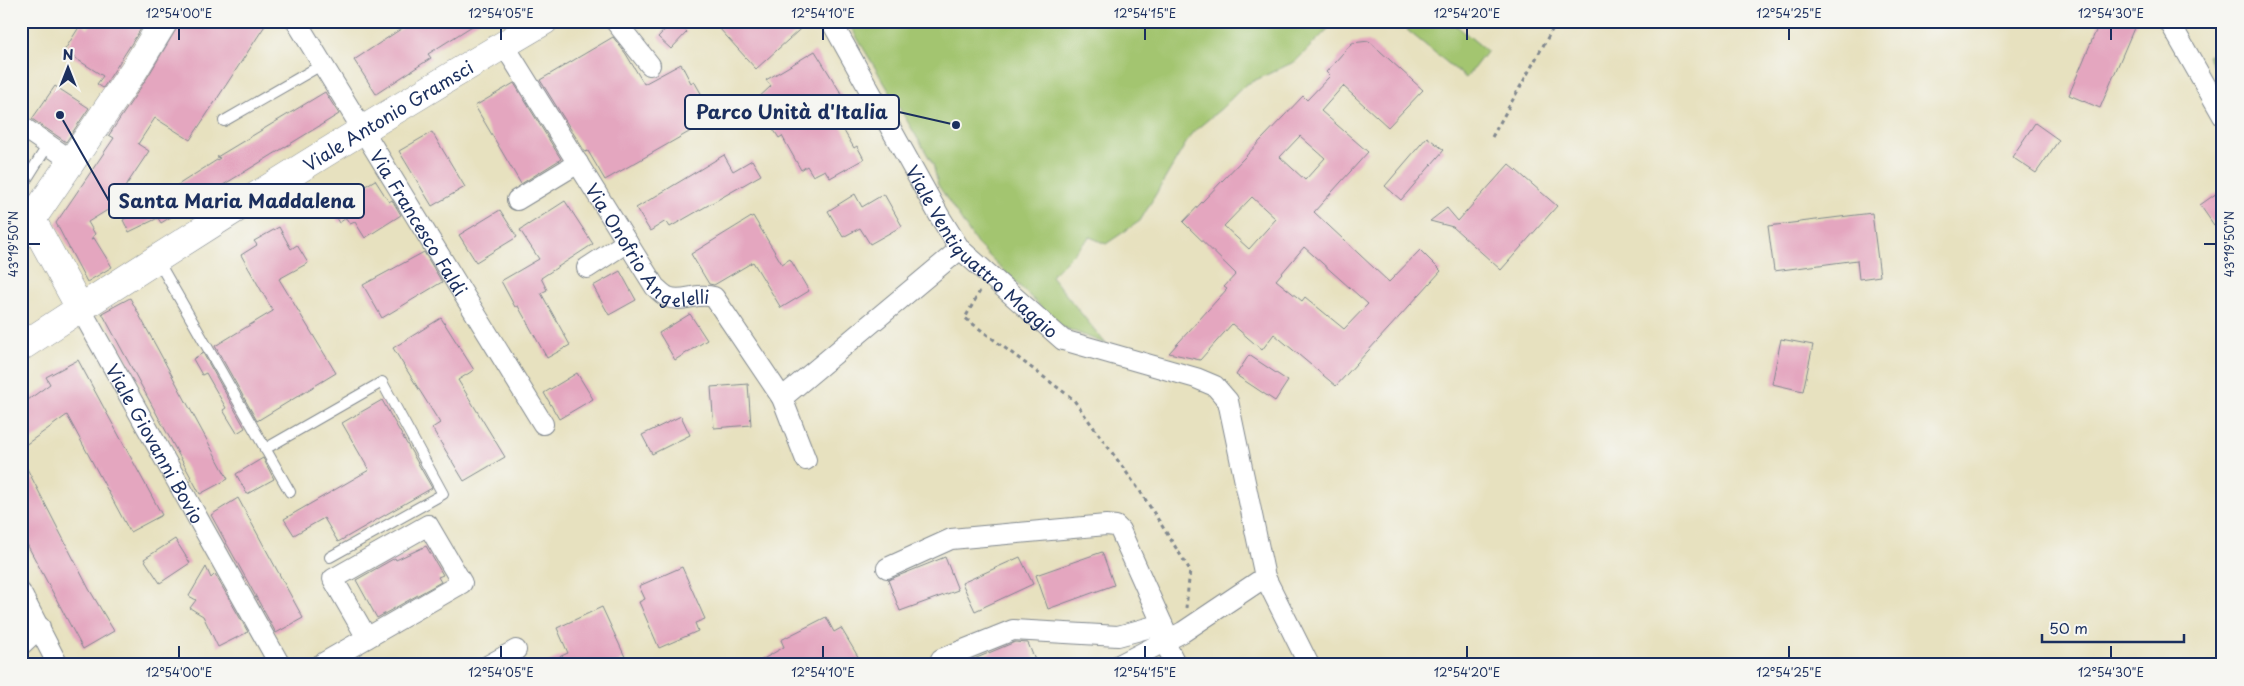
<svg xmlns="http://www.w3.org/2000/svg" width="2244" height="686" font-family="'Playpen Sans',sans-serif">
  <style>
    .green { fill: #a3c56f; stroke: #5f7a66 }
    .building { fill: #e4a6bf; fill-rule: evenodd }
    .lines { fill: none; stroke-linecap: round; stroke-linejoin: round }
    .lane-casing { stroke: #81888e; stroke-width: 12 }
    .street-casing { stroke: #81888e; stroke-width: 22 }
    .secondary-casing { stroke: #81888e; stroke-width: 29 }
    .path { stroke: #81888e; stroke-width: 3; stroke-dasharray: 4 4; stroke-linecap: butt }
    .lane { stroke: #fff; stroke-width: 10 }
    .street { stroke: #fff; stroke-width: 20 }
    .secondary { stroke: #fff; stroke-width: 28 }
    .ticks { fill: none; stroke: #1b2f5e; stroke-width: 2 }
    .labels { text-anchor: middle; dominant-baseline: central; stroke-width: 4; stroke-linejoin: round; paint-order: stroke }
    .street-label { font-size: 18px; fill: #1b2f5e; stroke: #f6f6f2 }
    .leader { fill: none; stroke: #1b2f5e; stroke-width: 2 }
    .callout-dot { fill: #1b2f5e; stroke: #f6f6f2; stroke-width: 2 }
    .callout { fill: #f6f6f2; stroke: #1b2f5e; stroke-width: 2 }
    .callout-label { font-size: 19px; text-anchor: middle; font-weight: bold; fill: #1b2f5e }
    .neatline { fill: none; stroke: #1b2f5e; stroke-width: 2 }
    .ticks-label { font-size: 12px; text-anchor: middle; fill: #1b2f5e }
  </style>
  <rect width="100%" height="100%" fill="#f6f6f2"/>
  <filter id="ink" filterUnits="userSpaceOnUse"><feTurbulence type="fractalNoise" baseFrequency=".02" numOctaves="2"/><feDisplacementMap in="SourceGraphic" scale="10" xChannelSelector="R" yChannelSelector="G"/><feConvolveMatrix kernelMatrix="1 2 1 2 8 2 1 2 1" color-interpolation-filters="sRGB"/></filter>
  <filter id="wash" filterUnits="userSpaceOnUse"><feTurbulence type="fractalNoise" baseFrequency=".0096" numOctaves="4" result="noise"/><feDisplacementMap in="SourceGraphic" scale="20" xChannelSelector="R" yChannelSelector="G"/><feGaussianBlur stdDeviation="1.12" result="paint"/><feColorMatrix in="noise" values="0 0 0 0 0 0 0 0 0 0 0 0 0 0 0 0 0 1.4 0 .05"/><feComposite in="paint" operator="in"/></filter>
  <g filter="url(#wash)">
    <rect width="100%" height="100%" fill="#e7e1bf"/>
    <g class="green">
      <polygon points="847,21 1336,21 1296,61 1245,85 1222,108 1192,133 1140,221 1106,244 1090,237 1051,276 1106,344 1060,326 977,244 938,185 933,164"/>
      <polygon points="1414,21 1451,21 1487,51 1466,78 1407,30"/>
      <polygon points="2223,49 2223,84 2207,55"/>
    </g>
    <g id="blocks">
      <g class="building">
        <polygon points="93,21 146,21 103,88 97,84 103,76 64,51 81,24 88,29"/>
        <polygon points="181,21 268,21 190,140 155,118 138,144 149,151 111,208 88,222 95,234 91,239 94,238 112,267 87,282 56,223 114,138 109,135 147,78"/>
        <polygon points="413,21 480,21 428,54 431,58 376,94 354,60"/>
        <polygon points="673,21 676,21 687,32 671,49 658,37"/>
        <polygon points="727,21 809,21 756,69 719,28"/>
        <polygon points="2100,21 2137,21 2100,108 2069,95"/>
        <polygon points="613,37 626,54 644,84 681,64 691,83 694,81 707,104 710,103 717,116 605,180 588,151 585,152 540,80"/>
        <path d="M 1369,41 L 1423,90 L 1388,127 L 1343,86 L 1321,111 L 1368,152 L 1314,212 L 1389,282 L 1420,250 L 1441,271 L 1336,386 L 1274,334 L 1262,350 L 1232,324 L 1200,360 L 1169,353 L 1227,289 L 1224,287 L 1236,274 L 1183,222 L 1303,96 L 1307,100 L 1330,76 L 1326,72 L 1352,43 ZM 1300,136 L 1325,158 L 1305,180 L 1280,157 ZM 1252,197 L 1276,219 L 1249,249 L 1224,226 ZM 1304,247 L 1368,304 L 1344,329 L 1305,297 L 1302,301 L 1276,280 Z"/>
        <polygon points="815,51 844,98 830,107 854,148 857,146 864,159 830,178 825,170 813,176 807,166 801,170 782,136 779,138 755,101 771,86 766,80"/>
        <polygon points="514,83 561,159 521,184 475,106"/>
        <polygon points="55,86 89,108 66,142 32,119"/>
        <polygon points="325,92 339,114 161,223 158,218 129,232 123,220 220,158 217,157"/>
        <polygon points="2035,123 2059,140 2036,173 2012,157"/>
        <polygon points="432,132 465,187 432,206 399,151"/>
        <polygon points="1427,137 1444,150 1401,200 1385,186"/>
        <polygon points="724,155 733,171 752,160 761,175 670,227 666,221 650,231 636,208"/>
        <polygon points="1509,164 1557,206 1501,270 1453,227 1430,221 1447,208 1458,221"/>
        <polygon points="375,180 389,202 392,200 401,215 365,238 355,222 350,224 346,218 339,223 330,208"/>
        <polygon points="2217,193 2223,201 2223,238 2200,205"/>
        <polygon points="855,194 862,207 884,194 902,226 870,244 860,228 843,237 828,211"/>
        <polygon points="565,201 593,244 541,278 547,290 541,293 570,345 547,358 518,306 515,307 501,281 539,259 520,230"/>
        <polygon points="500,210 517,237 476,262 459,235"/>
        <polygon points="1872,213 1880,276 1859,279 1857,260 1774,271 1768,226"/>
        <polygon points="753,216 782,264 790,259 809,291 781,308 753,262 714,285 709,284 691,254"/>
        <polygon points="279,227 291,249 297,245 308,263 279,279 336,373 257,421 215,346 273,311 241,255 257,245 254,241"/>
        <polygon points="424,252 442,282 382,318 363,285"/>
        <polygon points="620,271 636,300 609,315 593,286"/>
        <polygon points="130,298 228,479 200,494 102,313"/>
        <polygon points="690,314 707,340 675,360 659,333"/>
        <polygon points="441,318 474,370 458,380 505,457 464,481 432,428 440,423 393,348"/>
        <polygon points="1781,339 1813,345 1803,391 1772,384"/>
        <polygon points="203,353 245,428 237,433 223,410 226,408 206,373 202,375 193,359"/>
        <polygon points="1249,355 1288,381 1275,401 1236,375"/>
        <polygon points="78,360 162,515 130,532 67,415 21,448 21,405 50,384 46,377"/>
        <polygon points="577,373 593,399 559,419 544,393"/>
        <polygon points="748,384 751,425 714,428 711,387"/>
        <polygon points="382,400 432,488 338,542 324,518 294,535 284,519 369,470 342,423"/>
        <polygon points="681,416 690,435 652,454 642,435"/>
        <polygon points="21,457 89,589 114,631 83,649 21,533"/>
        <polygon points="263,458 274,479 247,494 236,474"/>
        <polygon points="238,498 303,618 276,633 211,515"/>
        <polygon points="175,539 190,563 160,583 144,559"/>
        <polygon points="426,546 443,575 438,577 441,582 377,618 356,580 395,558 396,560"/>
        <polygon points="1102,552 1114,585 1048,609 1036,575"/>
        <polygon points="945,557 958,590 900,611 888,580"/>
        <polygon points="1020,557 1033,584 975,611 962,583"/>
        <polygon points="206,567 211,578 215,574 248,632 218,647 203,616 190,608 196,600 189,596"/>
        <polygon points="682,567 705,619 695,623 698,631 659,648 639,602 645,599 639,586"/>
        <polygon points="602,607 626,659 613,665 541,665 568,653 557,628"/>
        <polygon points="826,617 834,632 841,628 863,665 753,665 784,647 781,640"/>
        <polygon points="1015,642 1028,643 1037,665 960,665"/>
      </g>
    </g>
  </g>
  <g filter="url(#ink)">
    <use href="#blocks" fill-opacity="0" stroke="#81888e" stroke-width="1"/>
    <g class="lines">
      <g class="lane-casing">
        <g id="lane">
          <polyline points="224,121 323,64"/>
          <polyline points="26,180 48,145"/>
          <polyline points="21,197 40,206"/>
          <polyline points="158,261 290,492"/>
          <polyline points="265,449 382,382 443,494 330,557"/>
        </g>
      </g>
      <g class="street-casing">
        <g id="street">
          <path id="s1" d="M 296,21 L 543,424"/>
          <polyline points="615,21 650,65"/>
          <path id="s2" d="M 831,21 L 940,217 L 960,249 L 1063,340 L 1196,378 L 1215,386 L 1228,401 L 1265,577 L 1309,665"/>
          <polyline points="2169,21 2223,116"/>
          <path id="s3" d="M 504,45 L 655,287 C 659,290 663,295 668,297 C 682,303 697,292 714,297 L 782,398 L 806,460"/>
          <polyline points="21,126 72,161"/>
          <polyline points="517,200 578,163"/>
          <polyline points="587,268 627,242"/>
          <path id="s4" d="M 80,308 L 280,665"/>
          <polyline points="782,398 960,249"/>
          <polyline points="887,568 951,539 1106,525 1116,526 1120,530 1169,639"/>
          <polyline points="21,593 58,665"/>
          <polyline points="1164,641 1176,665"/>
          <polyline points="21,645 40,627"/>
          <polyline points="941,659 1013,630 1118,636 1162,624"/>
          <polyline points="320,665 462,583 428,525 333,579 367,638"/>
          <polyline points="489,665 516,650"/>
          <polyline points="1119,665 1183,632 1265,577"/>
        </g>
      </g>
      <g class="secondary-casing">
        <g id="secondary">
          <polyline points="32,220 80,308"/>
          <polyline points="21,235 134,70 164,21"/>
          <path id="s5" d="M 21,347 C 193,234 367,125 544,21"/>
        </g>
      </g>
      <g class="path">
        <polyline points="1492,137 1557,21"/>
        <polyline points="980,291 965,318 1073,399 1140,491 1190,570 1186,608"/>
      </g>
      <use href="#lane" class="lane"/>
      <use href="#street" class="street"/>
      <use href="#secondary" class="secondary"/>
    </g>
  </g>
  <path class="ticks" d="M 179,28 L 179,40M 501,28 L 501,40M 823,28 L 823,40M 1145,28 L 1145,40M 1467,28 L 1467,40M 1789,28 L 1789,40M 2111,28 L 2111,40M 28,244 L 40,244M 2204,244 L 2216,244M 179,646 L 179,658M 501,646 L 501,658M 823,646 L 823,658M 1145,646 L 1145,658M 1467,646 L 1467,658M 1789,646 L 1789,658M 2111,646 L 2111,658"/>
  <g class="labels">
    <g class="street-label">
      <text stroke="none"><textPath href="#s5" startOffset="434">Viale Antonio Gramsci</textPath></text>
      <text stroke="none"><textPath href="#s1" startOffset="236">Via Francesco Faldi</textPath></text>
      <text stroke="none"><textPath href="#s3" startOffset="254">Via Onofrio Angelelli</textPath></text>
      <text stroke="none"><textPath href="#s2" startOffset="278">Viale Ventiquattro Maggio</textPath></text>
      <text stroke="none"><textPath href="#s4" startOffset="155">Viale Giovanni Bovio</textPath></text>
    </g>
  </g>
  <path class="leader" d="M956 125L899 112M60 115L109 201"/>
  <g class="callout-dot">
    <circle cx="956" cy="125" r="5"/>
    <circle cx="60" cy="115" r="5"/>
  </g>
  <g class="callout">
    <rect x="685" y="95" width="214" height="34" rx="5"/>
    <rect x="109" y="184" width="255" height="34" rx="5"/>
  </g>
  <g class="callout-label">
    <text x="792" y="119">Parco Unità d'Italia</text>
    <text x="237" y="208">Santa Maria Maddalena</text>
  </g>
  <rect width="2244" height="686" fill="none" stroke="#f6f6f2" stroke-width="55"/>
  <g transform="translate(68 68)" stroke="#f6f6f2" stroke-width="4" paint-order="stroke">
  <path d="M0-4L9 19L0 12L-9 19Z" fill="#1b2f5e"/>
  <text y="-8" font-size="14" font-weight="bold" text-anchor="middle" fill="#1b2f5e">N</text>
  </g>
  <path d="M2042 634v8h142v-8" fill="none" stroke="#1b2f5e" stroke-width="2.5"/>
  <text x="2049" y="634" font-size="15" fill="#1b2f5e" stroke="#f6f6f2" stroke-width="4" paint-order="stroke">50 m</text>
  <rect x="28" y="28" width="2188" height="630" class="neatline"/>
  <g class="ticks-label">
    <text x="179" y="18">12°54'00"E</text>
    <text x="501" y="18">12°54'05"E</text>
    <text x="823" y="18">12°54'10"E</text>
    <text x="1145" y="18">12°54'15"E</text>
    <text x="1467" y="18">12°54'20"E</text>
    <text x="1789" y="18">12°54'25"E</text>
    <text x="2111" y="18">12°54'30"E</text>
    <text transform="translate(14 244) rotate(-90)" y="4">43°19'50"N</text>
    <text transform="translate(2230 244) rotate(-90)" y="4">43°19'50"N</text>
    <text x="179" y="677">12°54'00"E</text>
    <text x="501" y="677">12°54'05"E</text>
    <text x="823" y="677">12°54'10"E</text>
    <text x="1145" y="677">12°54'15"E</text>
    <text x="1467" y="677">12°54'20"E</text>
    <text x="1789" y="677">12°54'25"E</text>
    <text x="2111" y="677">12°54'30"E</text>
  </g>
</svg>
